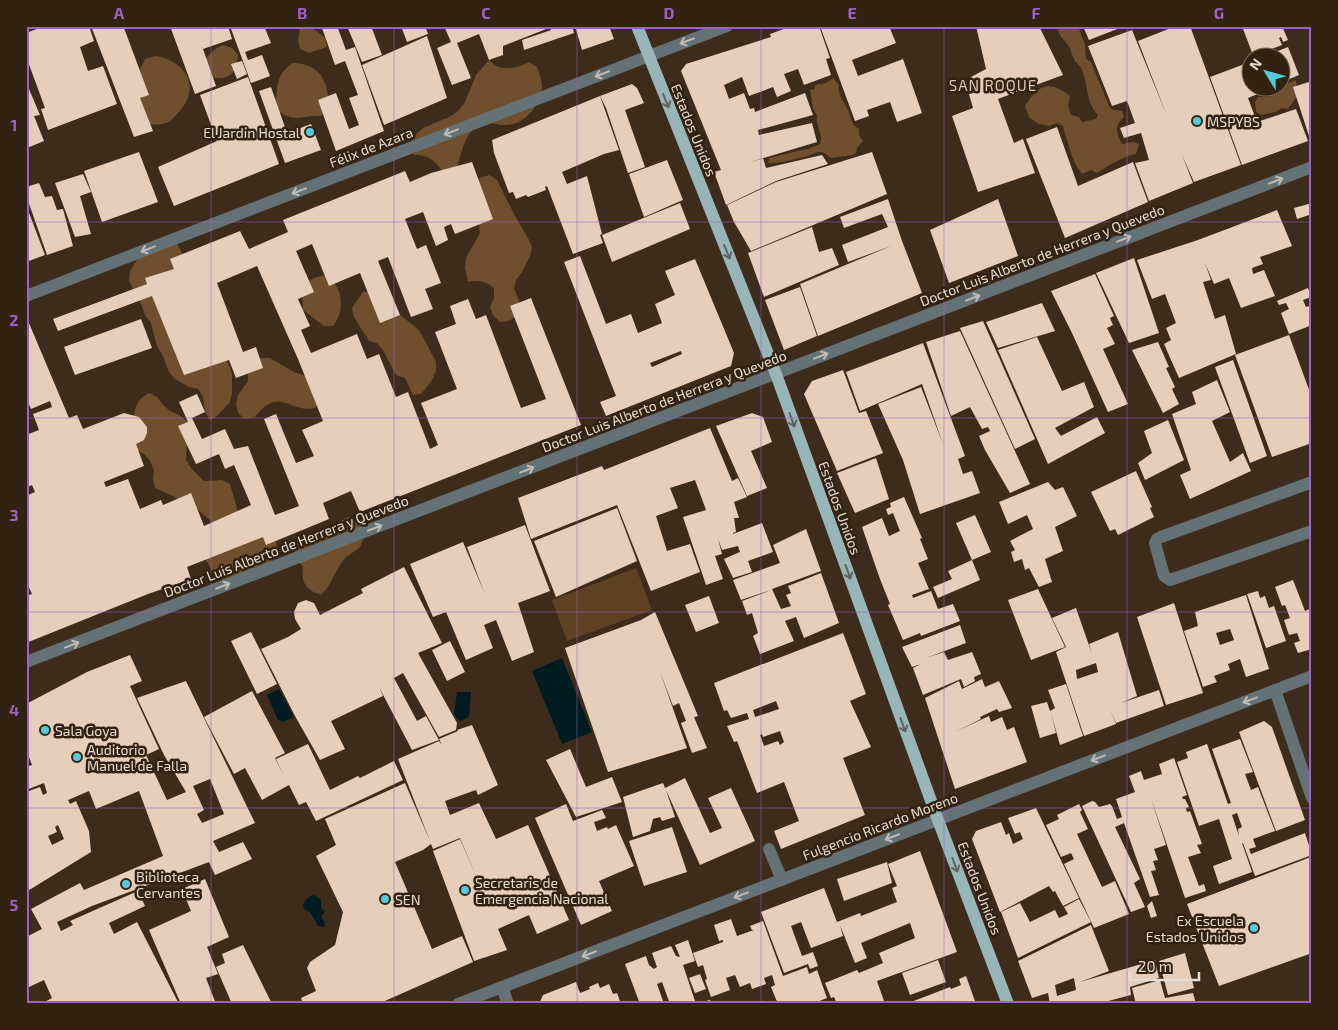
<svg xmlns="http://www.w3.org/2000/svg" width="1338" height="1030" font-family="'Exo 2',sans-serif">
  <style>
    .green { fill: #5e4122 }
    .forest { fill: #6f4f2e }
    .water { fill: #001c21 }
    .building { fill: #e5cfba; fill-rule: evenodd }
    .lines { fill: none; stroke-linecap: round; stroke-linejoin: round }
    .minor { stroke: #657275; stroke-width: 12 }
    .major { stroke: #98b5b9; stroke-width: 12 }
    .oneway { stroke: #c0bcb5 }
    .oneway2 { stroke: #60645d }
    .grid { fill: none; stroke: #9b61c4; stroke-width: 1; stroke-opacity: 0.55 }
    .poi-dot { fill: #54cadc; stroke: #322211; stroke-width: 2 }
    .labels { text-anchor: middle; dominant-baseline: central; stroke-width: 5; stroke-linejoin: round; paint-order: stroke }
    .poi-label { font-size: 14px; fill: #e7dcd1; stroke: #322211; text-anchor: start }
    .street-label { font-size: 14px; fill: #e7dcd1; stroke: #322211 }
    .neighbourhood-label { font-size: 15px; letter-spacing: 1px; fill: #dbc5b0; stroke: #322211 }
    .neatline { fill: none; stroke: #9b61c4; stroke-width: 2 }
    .grid-label { font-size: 16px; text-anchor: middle; font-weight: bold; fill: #9b61c4 }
  </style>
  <rect width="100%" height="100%" fill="#3d2c1b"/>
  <polygon class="green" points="636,568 652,610 567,641 552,600"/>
  <g class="forest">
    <polygon points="310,26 325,38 327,47 309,53 300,49 298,40 300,28"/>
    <path d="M 1051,26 L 1078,26 L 1085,45 L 1086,59 L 1091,62 L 1110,108 L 1114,110 L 1122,111 L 1124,117 C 1113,127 1117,132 1122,144 L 1133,142 L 1139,144 L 1136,154 C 1128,154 1104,168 1097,173 L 1091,170 L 1082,174 C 1074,163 1073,159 1069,147 C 1067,139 1064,133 1063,126 L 1057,123 L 1049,126 L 1039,124 L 1029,117 L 1025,106 C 1039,84 1049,80 1070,96 L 1068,106 L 1071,115 L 1079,117 L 1082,122 L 1096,119 L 1098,115 C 1085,102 1089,84 1081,68 C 1080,65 1076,63 1074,59 C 1072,55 1071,50 1068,45 C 1064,39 1059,37 1058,29 Z"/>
    <path d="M 223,45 L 232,48 L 238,55 C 237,68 232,80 217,78 C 214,78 209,76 207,73 C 204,70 203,65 202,62 L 215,49 Z"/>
    <path d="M 155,56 C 164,57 168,59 176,64 C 195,77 193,98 178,113 C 174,117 171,121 166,123 C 157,126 148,124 139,123 L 137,76 L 145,59 Z"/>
    <path d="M 489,60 C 500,73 517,68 529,62 L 537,67 C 539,73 542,80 542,86 C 542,104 525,125 506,125 C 493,125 494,121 480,126 C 479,127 474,129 473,130 C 462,140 461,159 455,172 L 445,174 C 435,162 431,155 414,155 L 408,147 L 416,134 L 423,128 L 451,116 L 459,110 L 465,102 L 476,75 Z"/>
    <path d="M 293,63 C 301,63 312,66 318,72 C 326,79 330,97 327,106 C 326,110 323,113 321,116 C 298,115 296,124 275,109 C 278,90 274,75 293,63 Z"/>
    <path d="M 833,78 L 839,85 C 837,95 845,103 849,112 C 850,116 851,120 853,124 C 855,127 856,127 859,129 L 859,135 L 863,141 L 857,148 L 856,153 L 852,155 L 831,158 C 827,155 824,152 820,152 C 815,152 809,156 804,157 C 793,159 780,164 768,163 L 769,158 L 802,150 L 808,149 L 820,144 C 824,135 815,126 817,116 L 813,108 L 810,90 L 814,89 L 815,85 L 826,83 Z"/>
    <polygon points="1296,80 1298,95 1288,109 1282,108 1275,112 1261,115 1256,112 1255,102 1258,97 1269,97 1270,94 1280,88 1281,86"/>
    <path d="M 489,175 L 497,180 L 514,214 L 528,238 L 532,247 L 530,256 L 522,272 L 516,280 L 514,289 C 523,306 522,321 500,322 L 493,315 L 490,307 L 494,298 L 494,288 C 485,281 479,280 468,282 L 465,268 L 466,258 L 480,233 L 474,186 L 480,178 Z"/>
    <polygon points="175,240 184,257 218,349 229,365 232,374 232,393 230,402 217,416 210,420 205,412 203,397 198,389 189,387 175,379 169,372 162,354 157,346 151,323 145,315 142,306 129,281 130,271 140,255"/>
    <path d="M 327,275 C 342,287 346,309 333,326 L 324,326 L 303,310 L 302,287 C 309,279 316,276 327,275 Z"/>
    <polygon points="373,291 400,315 418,329 423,337 436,362 436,371 432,380 421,394 413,395 405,378 396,375 383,350 377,343 369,341 354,317 352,308 363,292"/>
    <path d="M 261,358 L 270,358 L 294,372 L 312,378 L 321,400 L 315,408 C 287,413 280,385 255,417 L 245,419 L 238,413 L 236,404 L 238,395 L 248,381 L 248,371 L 252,362 Z"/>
    <path d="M 149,393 L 157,397 L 163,405 L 170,411 L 179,415 L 188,422 L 186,460 L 191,468 L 204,481 L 222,480 L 230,484 L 238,512 L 275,538 L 277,547 L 275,557 L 269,565 L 228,583 C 214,576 211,569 204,556 L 212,530 L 211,521 L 197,509 L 189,506 L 173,496 L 155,488 L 153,479 L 154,470 L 150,461 L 144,454 L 127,444 L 130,420 L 134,415 L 136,406 L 141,398 Z"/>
    <path d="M 348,517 C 359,520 366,527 363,540 C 362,542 361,545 360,547 C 354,553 346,555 342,562 C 334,573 331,586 321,595 C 306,590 301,583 303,567 L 297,559 L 293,550 C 300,535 307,533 324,534 L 339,522 Z"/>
  </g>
  <g class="water">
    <polygon points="562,658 592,732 562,744 532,671"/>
    <polygon points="279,689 294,717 283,722 278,720 267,695"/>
    <polygon points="457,692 471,692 469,715 468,717 461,721 457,719 454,714"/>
    <path d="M 314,895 L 321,900 L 321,908 L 324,910 L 324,913 L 322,915 L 322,919 L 325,923 L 324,927 L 318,926 L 310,912 L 305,910 L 303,907 C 304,901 307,896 314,895 Z"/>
  </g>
  <g class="building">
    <polygon points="45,26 89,26 94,41 80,47 88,71 103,66 117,104 48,130 41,109 45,108 27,59 26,59 26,33"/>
    <polygon points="91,26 128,26 124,28 149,95 140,98 153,131 134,137"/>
    <polygon points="170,26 228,26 232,39 203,49 216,86 195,94"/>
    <polygon points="230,26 264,26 271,43 245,52 248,60 262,55 270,76 251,83"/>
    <polygon points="325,26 337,26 346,50 355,47 384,131 336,151 318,100 336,93 349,129 359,125 349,98 358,95 345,61 335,65 322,28"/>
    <polygon points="347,26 371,26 382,55 362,62"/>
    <polygon points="401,26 425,26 428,34 407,42"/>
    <polygon points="444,26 548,26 549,28 503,46 503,55 489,60 479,34 457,43 471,78 452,85 437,48 451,42"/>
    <polygon points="550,26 572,26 574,33 524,50 522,40 551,30"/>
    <polygon points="575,26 609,26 614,39 582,50"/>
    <polygon points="792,26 819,26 830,58 826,59 831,75 804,85 798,69 784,74 791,91 777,97 773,87 749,96 742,77 724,85 729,99 744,93 750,109 754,108 755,112 805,93 813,115 758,130 759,135 812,123 817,142 747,163 763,158 766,168 822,155 828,164 776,181 726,205 714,172 721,170 681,71 686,64 771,37 770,34"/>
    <polygon points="820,26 889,26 896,43 852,60 858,76 903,59 922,113 897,122 890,102 867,110 869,116 855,121"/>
    <polygon points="976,26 1039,26 1063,75 998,99 1014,143 1023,139 1035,173 978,192 952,116 973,108 969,94 975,92 971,77 986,69"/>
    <polygon points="1083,26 1125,26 1089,40"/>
    <polygon points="1176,26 1190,26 1241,165 1194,182 1182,155 1193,183 1149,201 1135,163 1149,160 1141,133 1124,138 1120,128 1135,123 1127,101 1112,106 1088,46 1132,30 1167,116 1138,41"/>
    <polygon points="1242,26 1282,26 1288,40 1283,42 1281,37 1279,38 1282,45 1269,50 1270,53 1257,58 1254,58"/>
    <polygon points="427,36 447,98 384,125 362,65"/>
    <polygon points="1288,47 1299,75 1280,83 1280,58 1262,57"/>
    <polygon points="242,61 247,74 237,79 231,64"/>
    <polygon points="1250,62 1250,88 1272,88 1248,98 1257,122 1296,109 1308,141 1242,165 1210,77"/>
    <polygon points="248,77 279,164 174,206 158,167 217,141 200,95"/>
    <polygon points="1312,81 1312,138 1310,139 1293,87"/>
    <polygon points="26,82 40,115 34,116 44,141 27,148 26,145"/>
    <polygon points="632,84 637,88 644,103 625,110 645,167 628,173 606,108 600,96"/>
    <polygon points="271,87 287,133 311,124 321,150 285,163 259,91"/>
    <polygon points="600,96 619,150 604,154 562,172 567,184 587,176 602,234 600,235 603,243 573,254 547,186 545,187 546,190 528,197 526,195 516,199 513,192 509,193 494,153 492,140"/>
    <polygon points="1057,127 1078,186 1133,162 1148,202 1065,238 1026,139"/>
    <polygon points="139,152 158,202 102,222 84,171"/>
    <polygon points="872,152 887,194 751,251 734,222 727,205 776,182"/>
    <polygon points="667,160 683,200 644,217 629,174"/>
    <polygon points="472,162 493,219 455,234 451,224 444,227 448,240 436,246 423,212 405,219 417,249 426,245 441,283 425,289 433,309 411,317 388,257 378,261 400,315 380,323 360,273 329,286 312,244 296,251 314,292 298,299 310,326 301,330 311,353 357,334 367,359 379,354 396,397 408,392 430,449 438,445 421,403 457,389 435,332 456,324 450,306 468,299 476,319 486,315 521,408 546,399 510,306 531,298 581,425 360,512 351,491 323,503 329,519 266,545 263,537 187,567 191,579 148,594 26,643 26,596 32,594 27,583 26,583 26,496 35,492 32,485 26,488 26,435 39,430 33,414 52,407 50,401 31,409 26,397 26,316 69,418 77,415 83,429 124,413 139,417 147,427 147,433 144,440 136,444 144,466 104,482 106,487 128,479 140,509 161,500 163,505 191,493 204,526 251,505 234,465 225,469 219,454 196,464 178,426 188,422 179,402 197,394 205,412 192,418 202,439 225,429 234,449 248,446 275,515 299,506 264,419 276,414 296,463 314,456 302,430 323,421 298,359 257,266 217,283 243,352 256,347 263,368 236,378 229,360 184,375 152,296 58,331 53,319 147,284 145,278 174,269 170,259 240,231 249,249 288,232 283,220 405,171 410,182 431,173"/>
    <polygon points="83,174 91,192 80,196 91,234 75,237 55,183"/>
    <polygon points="39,183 45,197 52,196 57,210 63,209 73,246 47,255 26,195 26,187"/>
    <polygon points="888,199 902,241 922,293 818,336 800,284 891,246 848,262 842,245 888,227 882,214 844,228 840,217"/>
    <polygon points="998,199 1018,256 949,283 930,230"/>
    <polygon points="680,203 690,229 612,262 602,235"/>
    <polygon points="1312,203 1312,214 1297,219 1294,208"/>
    <polygon points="26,205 45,255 26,262"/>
    <polygon points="1277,210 1292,246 1260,257 1263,264 1252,268 1253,274 1264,270 1275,296 1241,308 1229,278 1214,284 1205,263 1211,280 1203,282 1215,319 1225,315 1236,354 1179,378 1164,344 1171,340 1166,328 1176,323 1165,294 1152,299 1137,260 1198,240"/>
    <polygon points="812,227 819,252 832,248 839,265 764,297 748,253"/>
    <path d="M 580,256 L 606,324 L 631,314 L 638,333 L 662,323 L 655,304 L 675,295 L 665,271 L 695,259 L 734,353 L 731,366 L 606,416 L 600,402 L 616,396 L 564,262 ZM 681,351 L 682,354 L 652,367 L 650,363 Z"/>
    <polygon points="1134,258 1159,333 1129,343 1096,273"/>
    <polygon points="1095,274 1114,316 1110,318 1113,325 1107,328 1115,344 1103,349 1128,404 1108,412 1072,333 1051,291"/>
    <polygon points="800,287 817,336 784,350 765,300"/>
    <polygon points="1308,288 1311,297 1303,300 1306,307 1312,305 1312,325 1289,334 1281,313 1289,309 1286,303 1279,305 1277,301"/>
    <polygon points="1042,303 1055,331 998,348 986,322"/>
    <polygon points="141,319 152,348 75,375 64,347"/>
    <polygon points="983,321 1035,439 1015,449 960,328"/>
    <polygon points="960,331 1030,484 1010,493 985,450 979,436 990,431 988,427 982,429 970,407 951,416 926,342"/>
    <polygon points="1289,335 1312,398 1312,443 1272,457 1235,355"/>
    <polygon points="1037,337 1062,391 1084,382 1094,407 1055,428 1061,436 1097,417 1105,433 1048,464 998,350"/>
    <polygon points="1158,342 1169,367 1166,368 1175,387 1172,389 1179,404 1163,413 1132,350"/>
    <polygon points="923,343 965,456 958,459 963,474 972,471 980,493 920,514 903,460 878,404 921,387 943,444 922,384 860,411 846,372"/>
    <polygon points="1233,360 1267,456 1250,463 1215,367"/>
    <polygon points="843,370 859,413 866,411 883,453 837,471 804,394 812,381"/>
    <polygon points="1217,380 1230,412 1212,421 1230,462 1243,453 1251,471 1190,499 1180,475 1191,470 1172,414 1196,404 1192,392"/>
    <polygon points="752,413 763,417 772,442 751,451 767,488 747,496 716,426"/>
    <polygon points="1168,420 1184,460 1145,480 1138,463 1152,453 1144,431"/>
    <polygon points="710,428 732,481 738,478 747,497 734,502 739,518 734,518 736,532 733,533 733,534 762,523 773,552 748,561 752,572 733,578 724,559 740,552 738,546 722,550 718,539 722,554 715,556 723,579 706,585 683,517 706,510 695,480 670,488 678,508 656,516 667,551 690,544 700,572 651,591 617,505 531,539 518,498 602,466 604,470"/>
    <polygon points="876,458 889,499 855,513 837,473"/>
    <polygon points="1136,471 1152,507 1150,508 1154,517 1118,535 1115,529 1110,531 1091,492"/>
    <polygon points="1048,482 1055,490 1063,487 1077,516 1055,527 1063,551 1045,559 1052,582 1039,587 1029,568 1025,570 1022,559 1014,562 1011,552 1015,550 1010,541 1033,529 1027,515 1008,524 999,502"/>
    <polygon points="904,497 922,538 920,539 928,559 918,563 929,589 912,595 913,598 931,591 938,609 953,604 960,621 921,636 920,633 903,640 888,605 890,604 880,579 862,527 882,518 889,536 900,531 893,513 888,515 886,509 891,507 890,503"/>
    <polygon points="617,508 637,561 556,597 534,541"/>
    <polygon points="975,515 991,552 972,560 956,523"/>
    <polygon points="525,525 550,591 518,603 534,652 512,661 496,620 484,625 493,648 466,660 446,612 433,617 410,564 463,542 484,592 467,547"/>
    <polygon points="806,529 821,571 772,589 781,609 791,606 786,595 791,593 788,586 821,573 839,623 804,638 796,617 785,621 794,641 760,654 753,636 758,633 752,613 747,615 742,601 771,590 741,600 733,580 780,563 773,545"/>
    <polygon points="972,560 980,580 938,598 933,587 952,579 948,571"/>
    <polygon points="404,567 442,643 418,653 457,723 456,730 439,737 403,673 394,678 417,721 426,716 439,740 412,750 379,687 383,696 331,721 345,749 320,760 295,716 261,649 288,637 301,629 295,619 294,612 298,603 306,600 314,603 320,615 363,593 361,589"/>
    <polygon points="1293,580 1305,611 1312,608 1312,649 1298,653 1294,643 1300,641 1297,633 1289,635 1284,620 1290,618 1285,605 1282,606 1275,587"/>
    <polygon points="1038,589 1065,647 1031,660 1008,600"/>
    <polygon points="1258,591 1260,598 1265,596 1269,608 1274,606 1286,641 1266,648 1247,594"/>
    <path d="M 1246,595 L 1269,669 L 1246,677 L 1240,659 L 1228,664 L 1230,670 L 1214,676 L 1217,682 L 1203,687 L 1184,631 L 1198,626 L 1195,612 ZM 1230,629 L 1234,640 L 1220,645 L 1216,633 Z"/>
    <polygon points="709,596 719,623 696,632 685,605"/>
    <polygon points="1174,603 1203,693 1166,705 1137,617"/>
    <path d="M 1076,608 L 1092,654 L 1089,644 L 1118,632 L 1137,696 L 1121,703 L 1159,690 L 1164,706 L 1116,723 L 1110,709 L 1116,724 L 1084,736 L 1056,652 L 1066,647 L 1052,618 ZM 1096,663 L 1098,672 L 1077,679 L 1076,670 Z"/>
    <polygon points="655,612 698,716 694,717 707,748 692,753 681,723 686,721 679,703 673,706 660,672 687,748 608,772 565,648 641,620"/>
    <polygon points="960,625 966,643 926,658 944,652 948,660 972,652 981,674 974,677 975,681 964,687 961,679 923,695 913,668 921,664 912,667 902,647"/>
    <polygon points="251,632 277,684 257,694 231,641"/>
    <path d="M 843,633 L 866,694 L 850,701 L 871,747 L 843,758 L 865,815 L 781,849 L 774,831 L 799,821 L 784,782 L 757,793 L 737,741 L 734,742 L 727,726 L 749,719 L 747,713 L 731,718 L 727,710 L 724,711 L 714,683 ZM 776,701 L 779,709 L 755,717 L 753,710 ZM 780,731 L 784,742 L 780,745 L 778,741 L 764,746 L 760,735 L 762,734 L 763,737 Z"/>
    <polygon points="450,641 465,672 447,681 432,650"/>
    <path d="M 130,655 L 142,681 L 130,686 L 159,749 L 146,755 L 167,800 L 186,792 L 164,755 L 137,698 L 186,681 L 255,823 L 213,841 L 219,852 L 243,842 L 252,859 L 215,875 L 209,862 L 92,906 L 57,922 L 61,931 L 73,925 L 70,921 L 138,891 L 145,906 L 109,923 L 114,934 L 137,922 L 179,1004 L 41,1004 L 52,998 L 44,980 L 29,987 L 26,980 L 26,937 L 42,929 L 31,909 L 80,883 L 84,890 L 163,856 L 139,791 L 96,809 L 89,791 L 68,800 L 70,804 L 76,801 L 89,831 L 91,852 L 26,892 L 26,792 L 40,787 L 43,795 L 47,793 L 44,783 L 26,790 L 26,767 L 32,765 L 26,749 L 26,704 L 87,672 ZM 210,779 L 224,814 L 202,823 L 197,814 L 204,810 L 193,786 ZM 58,825 L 64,839 L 52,845 L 48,836 L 57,832 L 55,827 Z"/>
    <polygon points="982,679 985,687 999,681 1012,708 999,712 997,709 980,717 981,719 955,732 989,716 991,722 1002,717 1007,730 1014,727 1027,762 955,789 925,698 959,681 962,689"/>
    <polygon points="1066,684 1083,736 1060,745 1051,713 1056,733 1040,738 1031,706 1047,702 1050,711 1055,708 1048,690"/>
    <polygon points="252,691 285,753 275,758 283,774 276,759 308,744 330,790 358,776 360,778 394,761 403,780 316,821 306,802 299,805 289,785 262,800 245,768 234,774 204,717"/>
    <polygon points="1264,721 1272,727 1305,820 1276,831 1239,732"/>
    <polygon points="472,725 498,785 478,795 476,790 445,801 450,815 479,803 496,839 528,825 569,920 537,934 529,915 498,929 507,950 474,961 433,851 460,839 477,878 460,838 433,849 431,844 423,850 395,862 432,949 462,936 473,962 378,1004 303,1004 301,998 316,991 307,968 310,962 335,945 343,912 316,856 336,845 325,819 405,783 430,841 398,759 439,741 442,745 439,739 458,731 457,730"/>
    <path d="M 1240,739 L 1253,772 L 1245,774 L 1251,790 L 1258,787 L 1275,831 L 1253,839 L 1256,847 L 1249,849 L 1251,854 L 1305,833 L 1312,855 L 1255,876 L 1243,843 L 1242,843 L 1252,872 L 1219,884 L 1213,866 L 1232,859 L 1219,819 L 1199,826 L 1177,762 L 1188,758 L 1186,752 L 1207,744 L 1228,804 L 1231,803 L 1212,749 ZM 1237,813 L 1242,827 L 1238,829 L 1239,836 L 1232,815 Z"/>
    <polygon points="570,749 586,787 612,777 622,802 576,817 546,760"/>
    <polygon points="1174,758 1187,795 1182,797 1183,799 1185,799 1189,807 1186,808 1187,812 1190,811 1202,844 1197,845 1201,853 1188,857 1199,886 1204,884 1206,891 1185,898 1151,798 1166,845 1154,849 1158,860 1153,861 1156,870 1151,871 1159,895 1150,897 1124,823 1115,827 1140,879 1134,883 1145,907 1131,912 1082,806 1092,801 1095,802 1099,807 1110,804 1112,806 1117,819 1122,817 1116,799 1135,792 1129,776 1141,771 1144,780 1162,774 1159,764"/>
    <polygon points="685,778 710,833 722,828 708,798 731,788 755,841 700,865 666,790 675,817 662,821 660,817 653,819 650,831 633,837 623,797 663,783 665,788"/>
    <polygon points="566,804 573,821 602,810 606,818 594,822 597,831 607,827 608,829 616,825 634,866 599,881 612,911 581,925 535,818"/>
    <polygon points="1079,804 1082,810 1080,812 1088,829 1077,834 1102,887 1115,881 1129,914 1094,928 1064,864 1074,859 1071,853 1061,857 1046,825 1059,819 1057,815"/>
    <polygon points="1036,808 1079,898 1063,906 1055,891 1053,892 1049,886 1000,912 972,839 976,831 1001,822 1006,835 1009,833 1013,844 1023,839 1020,832 1015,834 1008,818"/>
    <polygon points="672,827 687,872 644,886 629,841"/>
    <polygon points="920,851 957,952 877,981 885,1004 837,1004 834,997 831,998 825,983 857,970 859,973 883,963 879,953 915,938 910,923 861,943 867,958 855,963 840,925 843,936 811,948 801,922 791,926 802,956 813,952 818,966 810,969 808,964 784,973 761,912 824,888 837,922 860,913 861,916 897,902 892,888 897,886 888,864"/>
    <polygon points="1311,857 1312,861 1312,953 1219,986 1187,904"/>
    <polygon points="887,862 892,883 844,901 837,879"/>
    <polygon points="205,879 229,937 207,947 218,974 206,978 216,1004 181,1004 149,930 191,911 182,889"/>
    <polygon points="1079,899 1091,922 1018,958 1001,912 1020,903 1030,922 1055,910 1059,918 1068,914 1064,907"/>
    <polygon points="1152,901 1157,916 1151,918 1147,906"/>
    <polygon points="731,919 737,936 754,930 752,930 750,926 763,921 783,976 807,967 809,974 817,970 827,998 812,1004 778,1004 771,987 775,985 772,975 764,978 766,984 752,989 750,983 740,987 735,975 726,978 730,990 711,997 705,980 707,979 703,965 698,967 693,953 723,942 723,940 719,941 714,925"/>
    <path d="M 1091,925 L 1109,971 L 1080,982 L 1155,960 L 1159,978 L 1130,987 L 1131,995 L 1097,1004 L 1050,1004 L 1048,993 L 1032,998 L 1018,961 ZM 1074,978 L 1076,990 L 1057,996 L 1055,985 Z"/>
    <polygon points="688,940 695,961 683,965 695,1001 689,1004 670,1004 662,982 657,984 664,1004 640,1004 625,964 646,956 649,965 654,969 657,967 652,953 671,946 676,956 680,957 675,945"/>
    <polygon points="243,945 272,1004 232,1004 216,967 225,963 222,954"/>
    <polygon points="1185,953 1194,988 1168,995 1159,961"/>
    <polygon points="938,960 946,982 910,995 902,973"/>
    <polygon points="700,974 706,989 695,993 689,978"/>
    <polygon points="966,976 976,1004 906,1004 950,987 951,989 961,985 959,979"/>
    <polygon points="1160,980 1165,998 1193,993 1196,1004 1136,1004 1132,988"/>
    <polygon points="576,982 580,993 590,989 589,987 598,983 600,988 609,984 613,994 617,993 621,1004 539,1004 543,995"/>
    <polygon points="710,1000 711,1004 698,1004 698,1003"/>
  </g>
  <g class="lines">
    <g class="minor">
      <polyline points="26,296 727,26"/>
      <polyline points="1312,482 1161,537 1157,539 1155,543 1164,576 1170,580 1312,531"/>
      <polyline points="26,662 1312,167"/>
      <polyline points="1275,690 1312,798"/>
      <polyline points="769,849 782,880"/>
      <polyline points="502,987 508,1004"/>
      <polyline points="458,1004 1312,676"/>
    </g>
    <polyline class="major" points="637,26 776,374 938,820 1008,1004"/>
  </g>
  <defs><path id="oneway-shaft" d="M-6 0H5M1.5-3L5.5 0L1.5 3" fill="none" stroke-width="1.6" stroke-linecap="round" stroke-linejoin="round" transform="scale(1.25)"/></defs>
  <g class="oneway">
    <use href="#oneway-shaft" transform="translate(687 41) rotate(159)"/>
    <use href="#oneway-shaft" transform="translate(602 74) rotate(159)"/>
    <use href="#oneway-shaft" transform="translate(451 132) rotate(159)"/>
    <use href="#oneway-shaft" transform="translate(1276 181) rotate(-21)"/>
    <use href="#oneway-shaft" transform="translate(299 191) rotate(159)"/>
    <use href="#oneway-shaft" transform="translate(1124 239) rotate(-21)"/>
    <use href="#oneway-shaft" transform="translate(148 249) rotate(159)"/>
    <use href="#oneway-shaft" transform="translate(973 298) rotate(-21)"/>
    <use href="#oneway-shaft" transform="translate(821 356) rotate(-21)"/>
    <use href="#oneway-shaft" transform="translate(527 470) rotate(-21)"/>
    <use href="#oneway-shaft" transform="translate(375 528) rotate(-21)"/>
    <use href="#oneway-shaft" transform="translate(223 586) rotate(-21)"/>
    <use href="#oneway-shaft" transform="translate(72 645) rotate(-21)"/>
    <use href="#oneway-shaft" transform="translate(1250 700) rotate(159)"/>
    <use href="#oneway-shaft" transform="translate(1098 758) rotate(159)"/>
    <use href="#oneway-shaft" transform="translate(892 837) rotate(159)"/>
    <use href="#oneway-shaft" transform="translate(741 895) rotate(159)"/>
    <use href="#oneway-shaft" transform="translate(589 954) rotate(159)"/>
  </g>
  <g class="oneway2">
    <use href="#oneway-shaft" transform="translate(666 101) rotate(68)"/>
    <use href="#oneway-shaft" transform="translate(727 252) rotate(68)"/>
    <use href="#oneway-shaft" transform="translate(792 420) rotate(70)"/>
    <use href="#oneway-shaft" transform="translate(848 572) rotate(70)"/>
    <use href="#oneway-shaft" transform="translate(903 725) rotate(70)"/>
    <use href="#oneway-shaft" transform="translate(955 865) rotate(69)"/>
  </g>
  <path class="grid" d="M 211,26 L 211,1004M 394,26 L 394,1004M 577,26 L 577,1004M 761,26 L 761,1004M 944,26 L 944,1004M 1127,26 L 1127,1004M 26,222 L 1312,222M 26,418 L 1312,418M 26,612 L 1312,612M 26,808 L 1312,808"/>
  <g class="poi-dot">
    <circle cx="1197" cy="121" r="5"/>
    <circle cx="310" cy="132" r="5"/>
    <circle cx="45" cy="730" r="5"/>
    <circle cx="77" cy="757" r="5"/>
    <circle cx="126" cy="884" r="5"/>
    <circle cx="465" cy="890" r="5"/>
    <circle cx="385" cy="899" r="5"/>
    <circle cx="1254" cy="928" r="5"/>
  </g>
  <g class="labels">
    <g class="poi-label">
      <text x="1207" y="121">MSPYBS</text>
      <text x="300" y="132" text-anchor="end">El Jardin Hostal</text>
      <text x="55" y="730">Sala Goya</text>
      <text x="87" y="749">Auditorio<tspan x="87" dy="16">Manuel de Falla</tspan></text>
      <text x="136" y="876">Biblioteca<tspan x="136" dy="16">Cervantes</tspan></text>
      <text x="475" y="882">Secretaris de<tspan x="475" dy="16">Emergencia Nacional</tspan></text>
      <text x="395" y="899">SEN</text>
      <text x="1244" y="920" text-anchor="end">Ex Escuela<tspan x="1244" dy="16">Estados Unidos</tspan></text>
    </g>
    <g class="street-label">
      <text transform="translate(694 130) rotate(68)">Estados Unidos</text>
      <text transform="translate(371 147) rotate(-21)">Félix de Azara</text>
      <text transform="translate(1042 255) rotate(-21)">Doctor Luis Alberto de Herrera y Quevedo</text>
      <text transform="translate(664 401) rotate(-21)">Doctor Luis Alberto de Herrera y Quevedo</text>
      <text transform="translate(840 508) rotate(70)">Estados Unidos</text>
      <text transform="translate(286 546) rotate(-21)">Doctor Luis Alberto de Herrera y Quevedo</text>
      <text transform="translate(880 826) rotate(-21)">Fulgencio Ricardo Moreno</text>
      <text transform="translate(980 888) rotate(69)">Estados Unidos</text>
    </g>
    <g class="neighbourhood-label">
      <text x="993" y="85">SAN ROQUE</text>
    </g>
  </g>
  <rect width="1338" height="1030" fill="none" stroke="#322211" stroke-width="55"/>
  <g transform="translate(1266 72) rotate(307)"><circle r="24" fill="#322211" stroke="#7a6c5e"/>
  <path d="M0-4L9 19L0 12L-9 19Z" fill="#54cadc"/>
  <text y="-8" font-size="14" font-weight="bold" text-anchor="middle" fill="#e7dcd1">N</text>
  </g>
  <path d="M1130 972v8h69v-8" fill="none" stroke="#e7dcd1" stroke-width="2.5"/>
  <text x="1138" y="972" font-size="15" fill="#e7dcd1" stroke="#322211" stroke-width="4" paint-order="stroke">20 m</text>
  <rect x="28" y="28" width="1282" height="974" class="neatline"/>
  <g class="grid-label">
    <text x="119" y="19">A</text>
    <text x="302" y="19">B</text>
    <text x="486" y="19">C</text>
    <text x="669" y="19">D</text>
    <text x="852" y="19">E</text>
    <text x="1036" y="19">F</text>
    <text x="1219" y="19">G</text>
    <text x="14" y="131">1</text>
    <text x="14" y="326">2</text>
    <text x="14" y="521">3</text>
    <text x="14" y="716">4</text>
    <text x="14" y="911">5</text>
  </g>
</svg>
